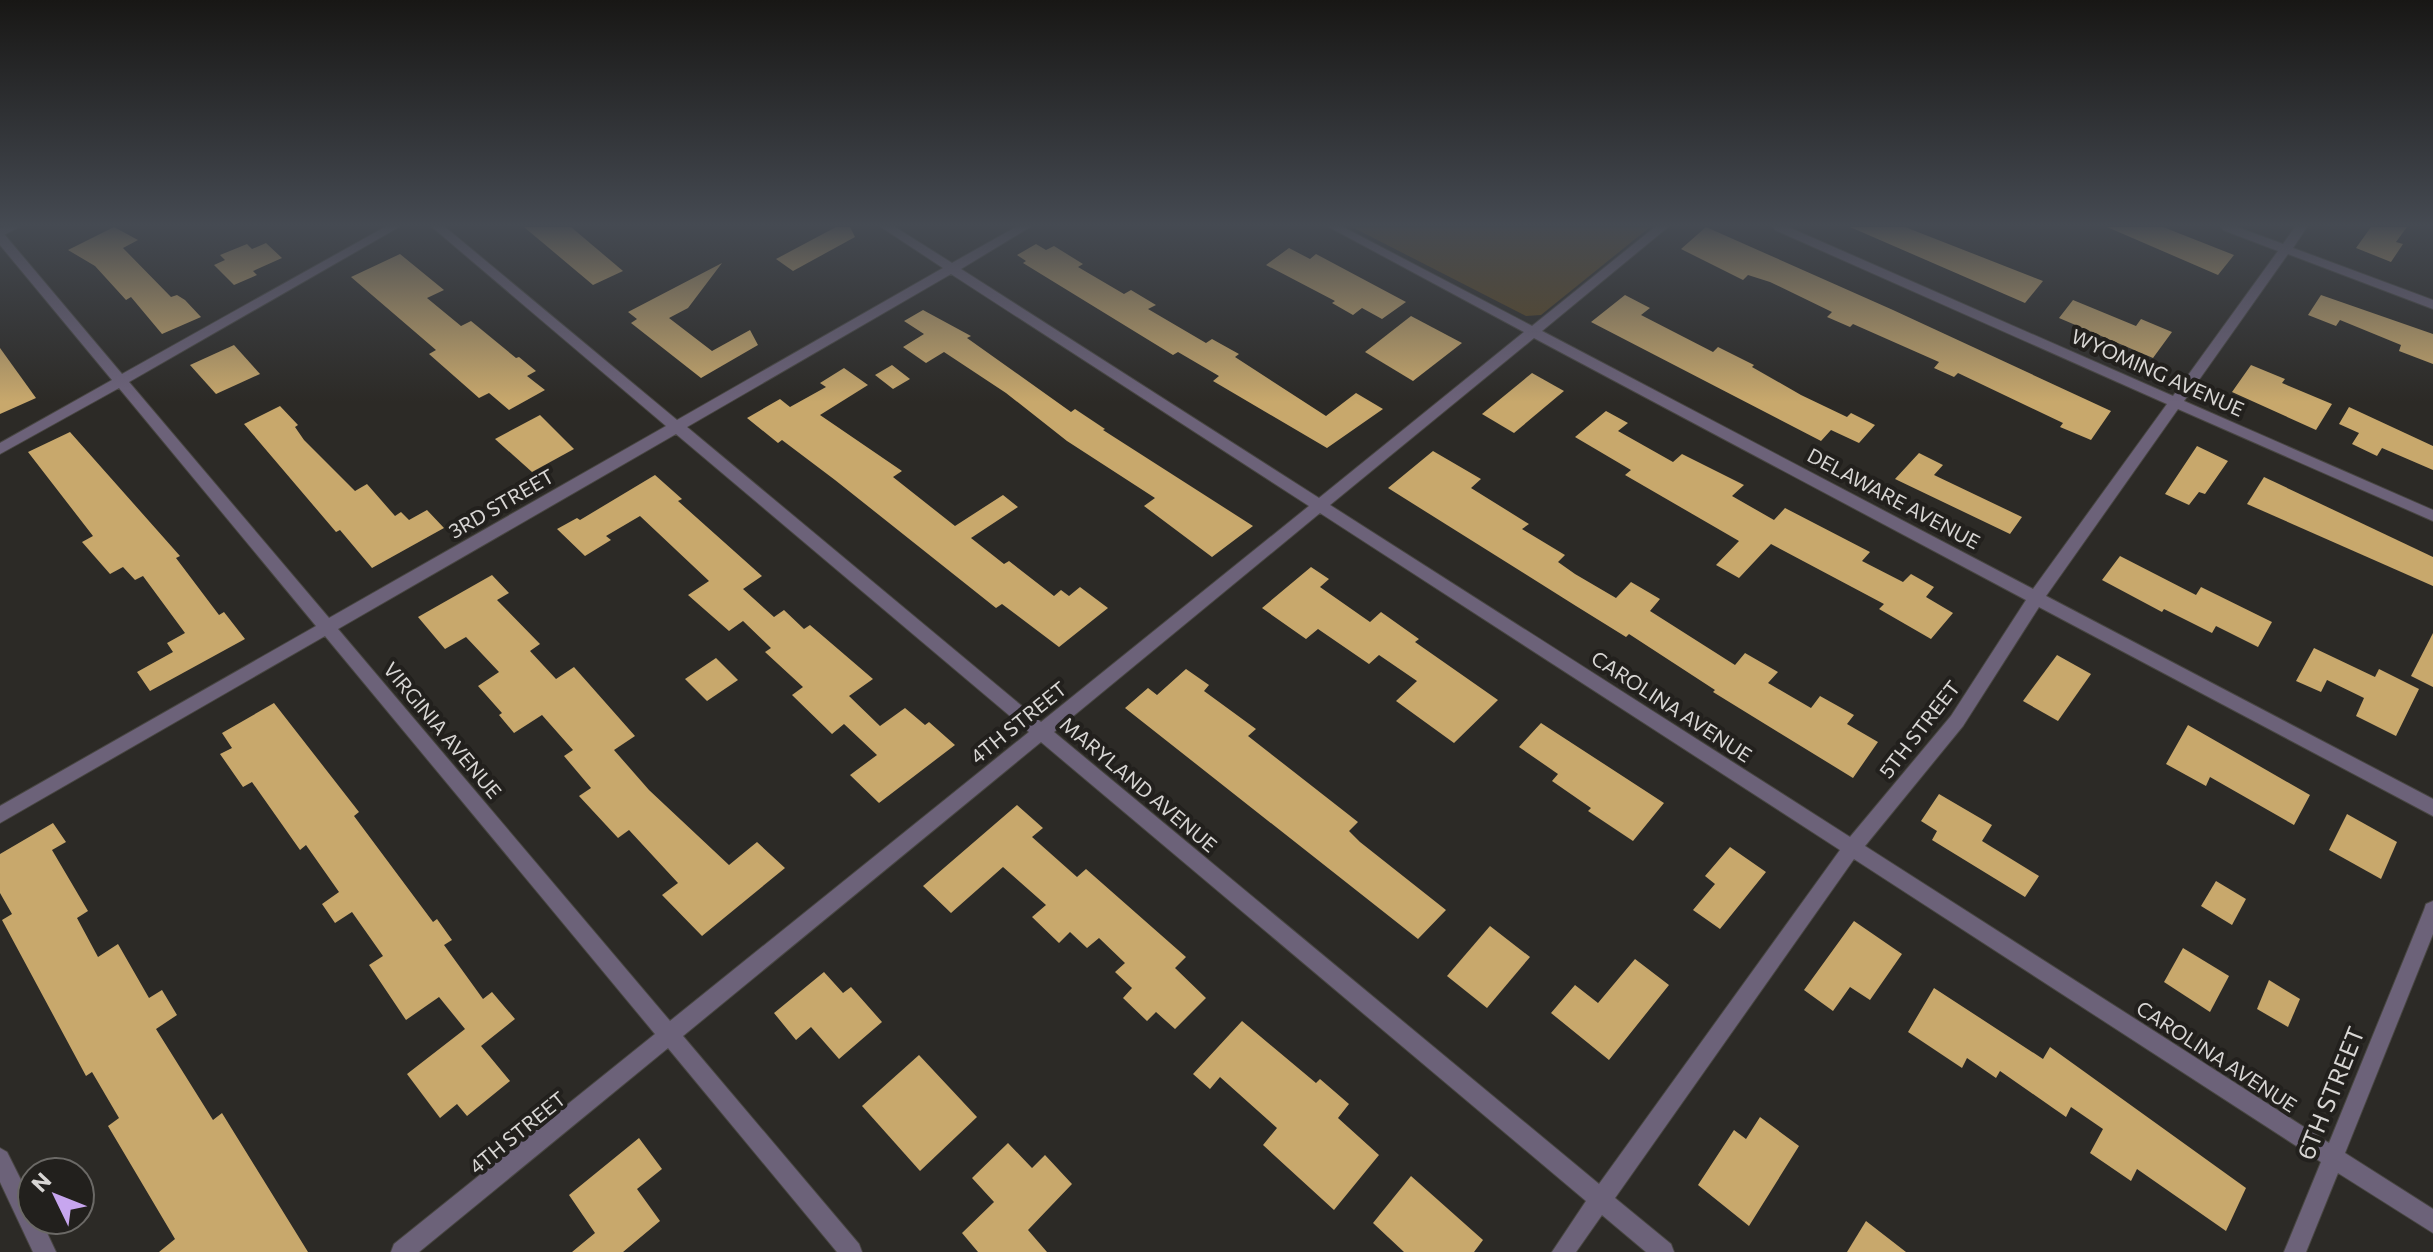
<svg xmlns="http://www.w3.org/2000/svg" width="2433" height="1252" font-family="Commissioner,sans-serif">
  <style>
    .green { fill: #5c4720 }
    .building { fill: #c8a86c }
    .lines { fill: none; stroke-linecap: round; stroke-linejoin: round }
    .minor-casing { stroke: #484642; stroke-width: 2 }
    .tertiary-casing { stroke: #484642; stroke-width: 2 }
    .minor { fill: #6c6279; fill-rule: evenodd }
    .tertiary { fill: #6c6279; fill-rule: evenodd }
    .labels { text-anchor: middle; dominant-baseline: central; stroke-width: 8; stroke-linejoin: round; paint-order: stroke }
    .street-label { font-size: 20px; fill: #d8d6d4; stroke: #22201d }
    .near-street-label { font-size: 24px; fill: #d8d6d4; stroke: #22201d }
  </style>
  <rect width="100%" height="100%" fill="#2c2a26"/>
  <polygon class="green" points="1352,227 1650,227 1541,315 1526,316"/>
  <g class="building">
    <polygon points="114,227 138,240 123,248 171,297 177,295 185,300 201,317 162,334 131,297 126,300 95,266 68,250"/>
    <polygon points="524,227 571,227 623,271 593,285"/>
    <polygon points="836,227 850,227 855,237 793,271 776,259"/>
    <polygon points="1706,227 1893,310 2111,411 2091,440 2060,427 2063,423 1958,373 1954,377 1934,368 1939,362 1853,324 1850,327 1827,317 1832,312 1770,282 1748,275 1743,280 1681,249"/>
    <polygon points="1850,227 1905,227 2043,281 2025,303"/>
    <polygon points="2107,227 2163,227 2234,255 2218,275"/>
    <polygon points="2371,227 2407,227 2396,242 2403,244 2391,262 2356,248"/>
    <polygon points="266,243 282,258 253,271 257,275 234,285 214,265 225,260 220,255 247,244 252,249"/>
    <polygon points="1036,244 1046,250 1054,246 1083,264 1078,267 1124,294 1131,290 1156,305 1148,309 1206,343 1212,339 1239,354 1235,357 1326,416 1356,393 1383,409 1327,448 1213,381 1219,376 1178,352 1173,355 1023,263 1026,261 1017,255"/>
    <polygon points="1289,248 1310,259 1316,254 1406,302 1382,319 1362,308 1353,315 1332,303 1335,301 1266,265"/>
    <polygon points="400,254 444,290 427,298 461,326 471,321 516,358 519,357 536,371 527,376 545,390 509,410 489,393 479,398 429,354 436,350 351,277"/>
    <polygon points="722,263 688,308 669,318 712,351 750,330 758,345 701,378 631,323 637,319 628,312"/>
    <polygon points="1625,295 1650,308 1641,315 1713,352 1718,347 1754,365 1752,367 1801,395 1847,417 1851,413 1875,425 1859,443 1831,430 1821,441 1591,322"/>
    <polygon points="2321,295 2433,334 2433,364 2399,351 2401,345 2340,320 2336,326 2308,315"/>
    <polygon points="2073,300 2136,326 2141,319 2172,332 2153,358 2059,318"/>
    <polygon points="923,310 971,336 967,338 1071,412 1075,409 1105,429 1103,430 1253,526 1212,557 1144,506 1155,498 1067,441 1006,393 944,352 926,363 903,347 924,334 904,321"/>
    <polygon points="1411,316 1462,343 1413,381 1365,352"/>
    <polygon points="234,345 260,374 216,394 190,365"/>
    <polygon points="0,348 36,398 0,414"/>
    <polygon points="892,365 910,379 893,389 875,375"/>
    <polygon points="2251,365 2285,379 2282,383 2332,404 2316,430 2232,392"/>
    <polygon points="844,368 868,385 820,415 902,471 893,477 955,526 1003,495 1018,507 971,538 1004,564 1009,561 1054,596 1061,590 1069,596 1080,587 1108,608 1059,647 1002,604 996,608 835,480 782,440 778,443 747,418 780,399 790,407 826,387 820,383"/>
    <polygon points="1532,373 1564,391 1514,433 1482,414"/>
    <polygon points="280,406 298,425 295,427 304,440 355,491 367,484 395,516 401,512 409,520 427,510 444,528 372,568 340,530 336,532 244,424"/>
    <polygon points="2349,407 2433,446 2433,470 2382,448 2377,456 2352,444 2359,433 2339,424"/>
    <polygon points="1606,411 1628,423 1618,431 1673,462 1682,454 1744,485 1732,496 1774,520 1785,508 1870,552 1862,561 1903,582 1911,574 1934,587 1926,597 1953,613 1931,639 1879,609 1884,604 1771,544 1739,578 1716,565 1739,541 1625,475 1631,470 1575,437"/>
    <polygon points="540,415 574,449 532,472 495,439"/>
    <polygon points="70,432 180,556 176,558 219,615 224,612 245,639 150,691 137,672 173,652 167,643 185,633 143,576 135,580 123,567 110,574 82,542 93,536 28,452"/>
    <polygon points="2197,446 2228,461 2205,494 2199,492 2189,505 2165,494"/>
    <polygon points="1433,451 1481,479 1471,488 1529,524 1522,529 1565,555 1558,562 1575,574 1616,598 1631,582 1660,599 1650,611 1735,665 1745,653 1778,672 1768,683 1811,708 1820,696 1854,715 1847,724 1878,742 1853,778 1713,692 1715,690 1629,634 1626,637 1576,606 1388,488"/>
    <polygon points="1919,453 1943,465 1934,475 2022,517 2010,534 1895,479"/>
    <polygon points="655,475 682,499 678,501 762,576 743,589 774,617 784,610 804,629 810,625 873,679 849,696 880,726 905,708 925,725 929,722 955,745 879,803 850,775 877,755 844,724 832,734 792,695 803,687 765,652 771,648 743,621 729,631 688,595 709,581 640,516 606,536 611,540 585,556 557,529 577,518 580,520"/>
    <polygon points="2264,477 2433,557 2433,586 2247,504"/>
    <polygon points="2120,556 2196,595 2201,587 2272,622 2258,647 2216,626 2212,633 2164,609 2162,612 2102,580"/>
    <polygon points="1311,567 1329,579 1320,587 1370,622 1381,612 1419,639 1415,642 1498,700 1454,743 1396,701 1417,681 1379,655 1369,664 1318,629 1306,639 1262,608"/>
    <polygon points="492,575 509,593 497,600 540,644 530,651 556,679 574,667 635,736 614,750 649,790 729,865 757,842 785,868 702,936 662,895 678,883 629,830 618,838 579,796 591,788 564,756 573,750 542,715 514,733 499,715 502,713 478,686 499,672 466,637 445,649 418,617"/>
    <polygon points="2433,633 2433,687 2411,676"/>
    <polygon points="2314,648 2375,677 2379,669 2419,689 2396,736 2356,716 2364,698 2327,680 2321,692 2296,681"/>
    <polygon points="2057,655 2091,674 2058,721 2023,701"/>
    <polygon points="716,658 738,680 707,701 685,679"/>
    <polygon points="1186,669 1209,685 1204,691 1256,729 1248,736 1358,822 1349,831 1360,842 1446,910 1418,939 1125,708 1148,688 1157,695"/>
    <polygon points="274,703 359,812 354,816 433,922 437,919 452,940 444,945 483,999 492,992 515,1019 481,1046 510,1081 467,1116 457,1104 440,1118 407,1074 465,1029 439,997 406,1020 369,965 383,956 352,912 335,923 322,904 339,892 306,845 300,850 252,782 243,787 220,754 232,748 222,733"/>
    <polygon points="1541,723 1664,803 1633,841 1588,811 1591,808 1552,781 1558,774 1519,747"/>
    <polygon points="2188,725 2310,795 2294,825 2210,777 2206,786 2166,764"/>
    <polygon points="1939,794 1992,825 1982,841 2039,876 2025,897 1932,840 1937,831 1921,821"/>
    <polygon points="1017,805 1043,828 1032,837 1077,877 1086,869 1186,957 1175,968 1206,998 1175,1029 1156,1012 1147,1021 1123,998 1132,988 1115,972 1125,963 1099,938 1087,948 1070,932 1059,943 1032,917 1046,905 1003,867 951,913 923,886"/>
    <polygon points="2347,814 2397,842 2381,879 2329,850"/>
    <polygon points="53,823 66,842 52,850 88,911 77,918 98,957 118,944 149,998 162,990 177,1015 156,1029 213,1120 222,1113 308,1252 159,1252 175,1239 108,1126 119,1118 92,1072 86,1076 2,920 12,914 0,893 0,854"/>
    <polygon points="1730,847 1766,872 1720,929 1693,910 1715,884 1705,876"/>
    <polygon points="2216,881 2246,899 2232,925 2201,906"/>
    <polygon points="1854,921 1902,954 1870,1000 1850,987 1833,1011 1804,990"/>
    <polygon points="1490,926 1530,957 1487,1008 1447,976"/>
    <polygon points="2183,948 2229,976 2210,1012 2164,982"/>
    <polygon points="1635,959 1669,985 1609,1060 1551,1013 1575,985 1598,1003"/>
    <polygon points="824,972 843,993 851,987 882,1022 839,1059 811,1027 796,1040 774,1013"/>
    <polygon points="2269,980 2300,999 2288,1027 2257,1009"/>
    <polygon points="1934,988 2043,1059 2050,1047 2246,1188 2226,1231 2137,1169 2131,1181 2090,1153 2103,1129 2071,1107 2066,1117 2000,1071 1996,1078 1967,1058 1962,1068 1908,1032"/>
    <polygon points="1242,1021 1316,1083 1320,1079 1349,1104 1338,1118 1379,1155 1334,1210 1263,1145 1277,1128 1220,1077 1210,1089 1193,1074"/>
    <polygon points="919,1055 977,1117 920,1171 862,1106"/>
    <polygon points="1760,1117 1799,1146 1749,1226 1698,1185 1734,1130 1746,1139"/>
    <polygon points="639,1138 662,1169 637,1189 660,1221 623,1252 572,1252 595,1233 569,1195"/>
    <polygon points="1008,1143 1032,1168 1045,1155 1072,1184 1028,1230 1047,1252 978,1252 962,1233 994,1202 972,1178"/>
    <polygon points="1411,1176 1483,1240 1474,1252 1404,1252 1373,1223"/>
    <polygon points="1866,1221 1906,1252 1847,1252"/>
  </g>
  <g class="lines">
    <g class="minor-casing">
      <g id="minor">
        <path d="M 385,227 L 399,227 L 129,382 L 329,618 L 666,426 L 432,227 L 445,227 L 677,420 L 943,268 L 881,227 L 895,227 L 952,263 L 1016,227 L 1030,227 L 961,269 L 1319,498 L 1524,332 L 1329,227 L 1343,227 L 1532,326 L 1655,227 L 1668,227 L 1542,331 L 2033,589 L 2167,404 L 1775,230 L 1773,227 L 1788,227 L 2173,396 L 2278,251 L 2223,230 L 2221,227 L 2237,227 L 2283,244 L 2295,227 L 2307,227 L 2293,248 L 2433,300 L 2433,309 L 2288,254 L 2184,401 L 2433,510 L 2433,521 L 2178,409 L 2046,596 L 2433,799 L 2433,816 L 2039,607 L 1963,726 L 1865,846 L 2329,1143 L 2424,910 L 2426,904 L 2433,901 L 2433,934 L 2345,1153 L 2433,1209 L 2433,1233 L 2338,1173 L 2306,1252 L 2284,1252 L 2321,1162 L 1854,859 L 1615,1198 L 1671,1244 L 1674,1252 L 1646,1252 L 1602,1215 L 1576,1252 L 1552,1252 L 1586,1201 L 1041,742 L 683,1036 L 859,1244 L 862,1252 L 837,1252 L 668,1048 L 419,1252 L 391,1252 L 394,1244 L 655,1034 L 325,636 L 0,823 L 0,806 L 316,626 L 119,388 L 0,454 L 0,443 L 112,380 L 0,245 L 0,233 L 4,234 L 122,374 ZM 951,274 L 1309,506 L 1041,722 L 687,427 ZM 1534,338 L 2026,600 L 1951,716 L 1850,837 L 1330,505 ZM 676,434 L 1029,732 L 670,1021 L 338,629 ZM 1320,513 L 1840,850 L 1599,1184 L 1054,732 Z"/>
        <polygon points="0,1148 7,1152 32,1202 32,1220 41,1220 56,1252 33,1252 0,1182"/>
      </g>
    </g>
    <g class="tertiary-casing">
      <polygon id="tertiary" points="4,227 19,227 0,237 0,228"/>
    </g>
    <use href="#minor" class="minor"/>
    <use href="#tertiary" class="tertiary"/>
  </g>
  <linearGradient id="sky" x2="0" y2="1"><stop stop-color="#181715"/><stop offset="0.56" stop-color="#454a52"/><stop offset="1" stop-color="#454a52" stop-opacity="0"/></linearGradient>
  <rect width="2433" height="402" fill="url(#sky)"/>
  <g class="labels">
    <g class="street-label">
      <text transform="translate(2158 372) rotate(24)">WYOMING AVENUE</text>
      <text transform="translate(1894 498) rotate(28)">DELAWARE AVENUE</text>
      <text transform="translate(501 503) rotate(-30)">3RD STREET</text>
      <text transform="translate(1672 706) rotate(33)">CAROLINA AVENUE</text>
      <text transform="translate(1018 722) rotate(-39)">4TH STREET</text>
      <text transform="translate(1919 729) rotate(-52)">5TH STREET</text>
      <text transform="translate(443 730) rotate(50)">VIRGINIA AVENUE</text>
      <text transform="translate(1139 784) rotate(40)">MARYLAND AVENUE</text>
      <text transform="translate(2217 1056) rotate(33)">CAROLINA AVENUE</text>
      <text transform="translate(517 1132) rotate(-39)">4TH STREET</text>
    </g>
    <g class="near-street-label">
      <text transform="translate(2330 1093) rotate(-68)">6TH STREET</text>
    </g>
  </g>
  <g transform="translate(56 1196) rotate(313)"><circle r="38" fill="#22201d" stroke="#6b6966" stroke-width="2"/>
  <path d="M0-6L14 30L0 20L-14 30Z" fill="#c7a6ef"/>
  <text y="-12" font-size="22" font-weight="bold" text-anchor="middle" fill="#d8d6d4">N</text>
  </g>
</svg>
